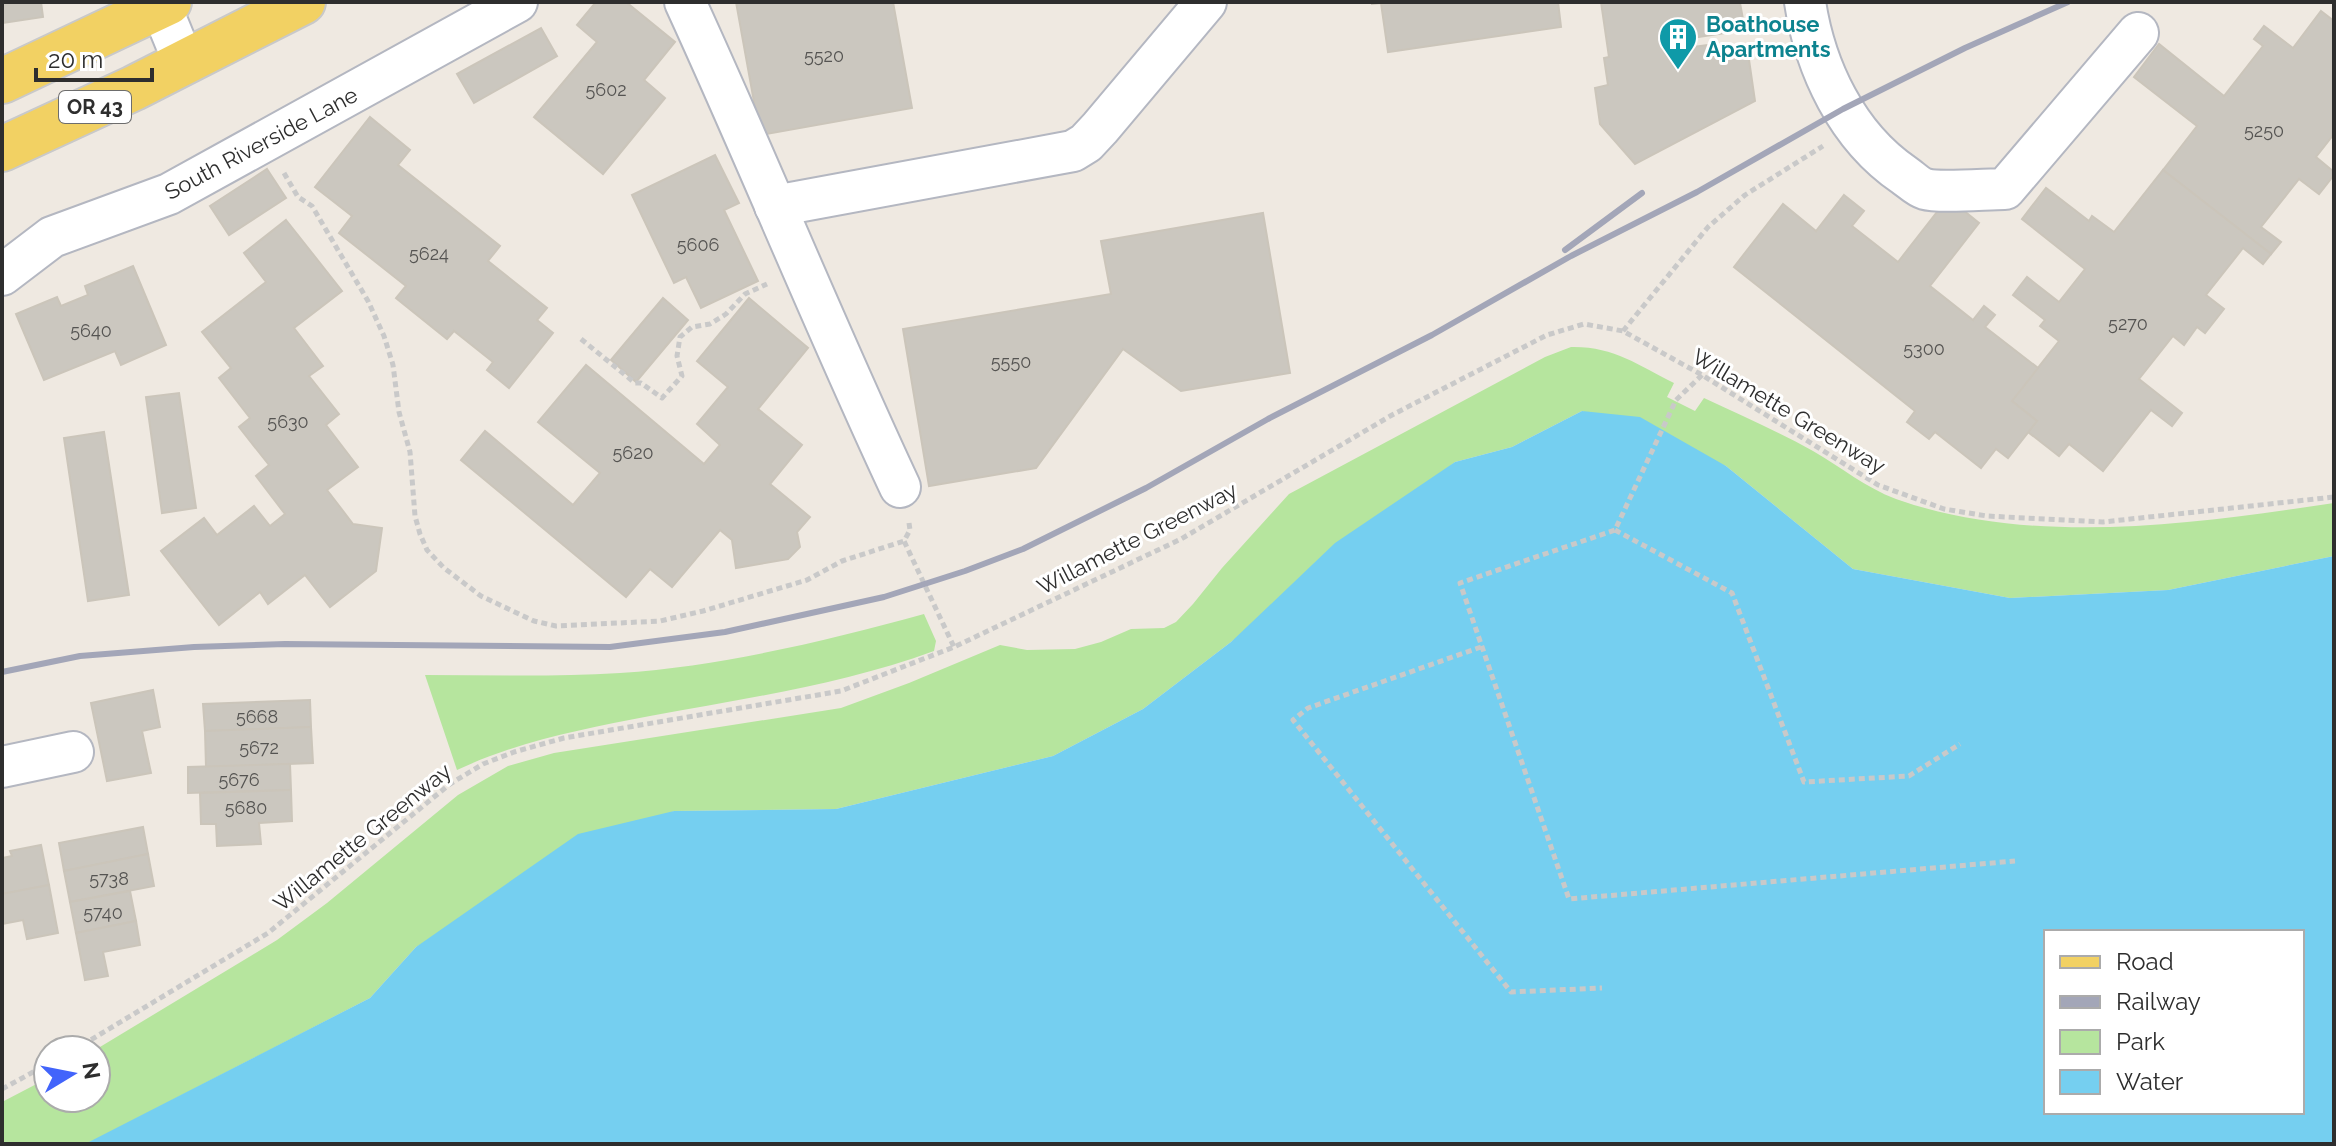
<svg xmlns="http://www.w3.org/2000/svg" width="2336" height="1146" font-family="Raleway,sans-serif">
  <style>
    .green { fill: #b6e59e }
    .water { fill: #75cff0; fill-rule: evenodd }
    .building { fill: #cbc7bf; stroke: #cbc5ba; stroke-width: 2 }
    .lines { fill: none; stroke-linecap: round; stroke-linejoin: round }
    .minor-casing { stroke: #b4b7c1; stroke-width: 44 }
    .major-casing { stroke: #c9c9c9; stroke-width: 48 }
    .path { stroke: #c9c9c9; stroke-width: 5; stroke-dasharray: 6 4; stroke-linecap: butt }
    .minor { stroke: #fff; stroke-width: 40 }
    .major { stroke: #f2d163; stroke-width: 44 }
    .rail { stroke: #a3a6b8; stroke-width: 6 }
    .labels { text-anchor: middle; dominant-baseline: central; stroke-width: 6; stroke-linejoin: round; paint-order: stroke }
    .number-label { font-size: 18px; fill: #555452 }
    .shield { fill: #fff; stroke: #6d6d6d; stroke-width: 2 }
    .shield-label { font-size: 20px; font-weight: bold; fill: #2e2e2e }
    .culture-label { font-size: 22px; font-weight: bold; fill: #0d838f; stroke: #fff; text-anchor: start }
    .street-label { font-size: 22px; fill: #2e2e2e; stroke: #fff }
  </style>
  <rect width="100%" height="100%" fill="#efe9e1"/>
  <g class="green">
    <path d="M 1571,347 C 1613,346 1638,365 1674,383 L 1667,397 L 1695,411 L 1704,398 C 1740,415 1777,431 1813,451 C 1841,467 1866,488 1896,499 C 2032,547 2194,524 2334,503 L 2334,556 L 2168,590 L 2010,598 L 1853,569 L 1726,466 L 1582,411 L 1512,447 L 1455,462 L 1231,642 L 1143,709 L 1053,756 L 836,809 L 674,811 L 416,947 L 370,998 L 93,1141 L 85,1144 L 2,1144 L 2,1102 L 48,1078 L 48,1098 L 96,1098 L 95,1050 L 277,940 L 327,903 L 458,795 L 508,766 L 554,753 L 841,708 L 909,683 L 1000,645 L 1027,650 L 1075,649 L 1101,642 L 1131,629 L 1164,628 L 1176,622 L 1193,604 L 1222,568 L 1289,494 L 1545,357 Z"/>
    <path d="M 924,614 L 936,641 L 934,651 C 841,685 746,698 650,716 C 583,729 519,741 457,770 L 425,675 C 490,675 555,677 620,673 C 723,666 825,641 924,614 Z"/>
  </g>
  <path class="water" d="M 1582,411 L 1640,417 L 1726,466 L 1853,569 L 2010,598 L 2168,590 L 2334,556 L 2334,1144 L 85,1144 L 370,998 L 416,947 L 578,834 L 674,811 L 836,809 L 1053,756 L 1143,709 L 1231,642 L 1335,543 L 1455,462 L 1512,447 ZM 2046,932 L 2302,932 L 2302,1112 L 2046,1112 Z"/>
  <g class="building">
    <polygon points="2,2 41,2 43,17 2,23"/>
    <polygon points="596,2 626,2 675,42 644,80 665,98 603,174 534,117 597,42 577,25"/>
    <polygon points="736,2 893,2 912,108 760,135"/>
    <polygon points="1372,2 1558,2 1561,27 1388,52 1381,3 1372,4"/>
    <polygon points="1601,2 1740,3 1745,30 1692,38 1693,47 1707,45 1709,52 1747,46 1755,101 1635,164 1600,124 1595,88 1608,85 1604,58 1609,57"/>
    <polygon points="2321,11 2334,21 2334,134 2316,157 2334,172 2334,175 2319,194 2299,179 2261,227 2281,242 2271,254 2163,170 2197,126 2134,77 2159,44 2224,96 2263,46 2254,39 2264,26 2293,48"/>
    <polygon points="541,28 557,56 474,103 457,74"/>
    <polygon points="370,117 410,150 398,165 500,246 488,261 547,308 537,320 553,333 509,388 487,370 493,362 454,331 447,339 396,298 406,286 339,233 352,216 315,187"/>
    <polygon points="715,155 739,203 724,210 758,281 701,308 686,277 674,283 632,195"/>
    <polygon points="267,169 286,198 229,235 210,206"/>
    <polygon points="2163,170 2271,254 2263,264 2243,248 2206,295 2224,309 2205,333 2197,327 2184,345 2173,336 2139,379 2182,413 2172,426 2151,410 2103,471 2069,444 2059,456 2028,432 2037,421 2012,401 2059,341 2040,326 2045,320 2013,295 2027,277 2059,302 2085,269 2022,219 2046,188 2089,221 2092,216 2114,232"/>
    <polygon points="1844,195 1864,211 1852,226 1898,262 1948,198 1979,223 1930,286 1973,320 1984,306 1995,315 1985,327 2038,368 2012,401 2037,421 2008,458 1996,449 1981,468 1935,432 1929,439 1907,422 1915,411 1734,267 1783,204 1816,231"/>
    <polygon points="1263,213 1290,373 1181,391 1123,349 1036,468 929,486 903,329 1111,294 1101,241"/>
    <polygon points="286,220 342,291 294,328 323,366 309,376 339,414 326,425 358,467 327,490 353,524 382,528 376,571 330,607 305,575 268,604 260,592 219,625 161,551 204,518 217,535 254,506 270,526 285,514 256,476 269,465 239,427 250,418 219,378 231,368 202,332 266,282 244,253"/>
    <polygon points="133,266 166,345 121,365 115,351 44,380 16,314 57,297 61,306 88,295 85,286"/>
    <polygon points="663,298 688,320 636,382 611,360"/>
    <polygon points="749,298 808,348 758,409 802,445 770,484 810,517 797,532 800,547 788,559 736,568 732,540 720,530 672,587 650,569 626,597 461,460 485,431 573,505 600,473 538,422 586,365 704,464 720,445 697,424 728,387 697,361"/>
    <polygon points="179,393 196,508 162,513 146,397"/>
    <polygon points="104,432 129,595 88,601 64,438"/>
    <polygon points="153,690 160,727 142,731 151,773 107,781 91,703"/>
    <polygon points="310,700 311,727 205,731 203,704"/>
    <polygon points="311,727 313,763 206,767 205,731"/>
    <polygon points="290,764 291,790 188,793 188,767"/>
    <polygon points="291,790 292,821 259,823 261,844 217,846 216,824 201,824 200,793"/>
    <polygon points="143,827 148,854 64,871 59,843"/>
    <polygon points="41,845 49,885 2,894 2,858 12,856 10,851"/>
    <polygon points="148,854 154,886 70,902 64,871"/>
    <polygon points="49,885 58,933 27,939 23,920 2,924 2,894"/>
    <polygon points="130,891 136,921 76,933 70,902"/>
    <polygon points="136,921 140,945 103,952 108,976 85,980 76,933"/>
  </g>
  <g class="lines">
    <g class="minor-casing">
      <g id="minor">
        <polyline points="159,2 184,63"/>
        <path d="M 685,2 C 759,163 825,327 900,487"/>
        <path d="M 1805,2 C 1815,68 1847,136 1904,175 C 1910,179 1918,187 1925,189 C 1939,193 1987,189 2005,189 L 2138,33"/>
        <polyline points="775,206 1073,151 1086,143 1100,128 1206,2"/>
        <polyline points="2,275 52,237 169,194 517,2"/>
        <polyline points="2,767 73,752"/>
      </g>
    </g>
    <g class="major-casing">
      <g id="major">
        <polyline points="2,81 169,2"/>
        <polyline points="2,149 134,88 303,2"/>
      </g>
    </g>
    <g class="path">
      <polyline points="284,173 298,197 312,206 368,301 384,336 393,365 399,412 410,452 415,516 420,534 427,550 444,568 481,596 534,621 556,626 660,621 703,611 807,580 842,561 904,541"/>
      <polyline points="1623,331 1708,227 1745,195 1823,146"/>
      <polyline points="581,339 635,383 641,383 662,398 682,376 677,356 680,337 692,327 710,324 726,314 745,294 767,284"/>
      <polyline points="1702,375 1676,400 1615,530 1460,583 1569,899 2015,861"/>
      <polyline points="909,523 910,530 904,541 954,647"/>
      <polyline points="1615,530 1732,593 1804,782 1909,776 1960,744"/>
      <polyline points="1481,647 1308,708 1293,720 1511,992 1602,988"/>
      <polyline points="74,1050 268,933 450,784 483,764 514,752 564,738 841,691 954,647 1181,539 1392,415 1547,335 1584,324 1623,331 1702,375 1878,485 1944,509 1987,516 2103,522 2334,497"/>
      <polyline points="2,1089 48,1064"/>
    </g>
    <use href="#minor" class="minor"/>
    <use href="#major" class="major"/>
    <g class="rail">
      <polyline points="1565,250 1642,193"/>
      <polyline points="2,672 80,656 194,647 285,644 610,647 725,632 884,597 965,571 1023,549 1146,488 1268,419 1432,335 1571,256 1697,192 1843,109 1965,48 2068,2"/>
    </g>
  </g>
  <defs>
    <g id="building-pin" transform="scale(2)"><path d="M0 17L-7.5 6A9.5 9.5 0 1 1 7.5 6Z" fill="#0f9aa8" stroke="#fff"/><path d="M-4-6H4V6H1V3H-1V6H-4ZM-2.5-4.3h1.7v1.8h-1.7ZM.8-4.3h1.7v1.8H.8ZM-2.5-1h1.7V.8h-1.7ZM.8-1h1.7V.8H.8Z" fill="#fff"/></g>
  </defs>
  <g fill-rule="evenodd">
    <use href="#building-pin" x="1678" y="37"/>
  </g>
  <g class="labels">
    <g class="number-label">
      <text x="824" y="55">5520</text>
      <text x="606" y="89">5602</text>
      <text x="2264" y="130">5250</text>
      <text x="698" y="244">5606</text>
      <text x="429" y="253">5624</text>
      <text x="2128" y="323">5270</text>
      <text x="91" y="330">5640</text>
      <text x="1924" y="348">5300</text>
      <text x="1011" y="361">5550</text>
      <text x="288" y="421">5630</text>
      <text x="633" y="452">5620</text>
      <text x="257" y="716">5668</text>
      <text x="259" y="747">5672</text>
      <text x="239" y="779">5676</text>
      <text x="246" y="807">5680</text>
      <text x="109" y="878">5738</text>
      <text x="103" y="912">5740</text>
    </g>
    <rect class="shield" x="59" y="91" width="72" height="32" rx="6"/>
    <g class="shield-label">
      <text x="95" y="107">OR 43</text>
    </g>
    <g class="culture-label">
      <text x="1706" y="24">Boathouse<tspan x="1706" dy="25">Apartments</tspan></text>
    </g>
    <g class="street-label">
      <text transform="translate(261 143) rotate(-28)">South Riverside Lane</text>
      <text transform="translate(1789 411) rotate(31)">Willamette Greenway</text>
      <text transform="translate(1137 538) rotate(-27)">Willamette Greenway</text>
      <text transform="translate(362 837) rotate(-39)">Willamette Greenway</text>
    </g>
  </g>
  <rect width="2336" height="1146" fill="none" stroke="#2e2e2e" stroke-width="8"/>
  <rect x="2044" y="930" width="260" height="184" fill="#ffffff" stroke="#ababab" stroke-width="2"/>
  <rect x="2060" y="956" width="40" height="12" fill="#f2d163" stroke="#ababab" stroke-width="2"/>
  <text x="2116" y="970" font-size="24" fill="#2e2e2e">Road</text>
  <rect x="2060" y="996" width="40" height="12" fill="#a3a6b8" stroke="#ababab" stroke-width="2"/>
  <text x="2116" y="1010" font-size="24" fill="#2e2e2e">Railway</text>
  <rect x="2060" y="1030" width="40" height="24" fill="#b6e59e" stroke="#ababab" stroke-width="2"/>
  <text x="2116" y="1050" font-size="24" fill="#2e2e2e">Park</text>
  <rect x="2060" y="1070" width="40" height="24" fill="#75cff0" stroke="#ababab" stroke-width="2"/>
  <text x="2116" y="1090" font-size="24" fill="#2e2e2e">Water</text>
  <g transform="translate(72 1074) rotate(80)"><circle r="38" fill="#ffffff" stroke="#ababab" stroke-width="2"/>
  <path d="M0-6L14 30L0 20L-14 30Z" fill="#4264fb"/>
  <text y="-12" font-size="22" font-weight="bold" text-anchor="middle" fill="#2e2e2e">N</text>
  </g>
  <path d="M36 68v12h116v-12" fill="none" stroke="#2e2e2e" stroke-width="4"/>
  <text x="48" y="68" font-size="24" fill="#2e2e2e" stroke="#ffffff" stroke-width="6" paint-order="stroke">20 m</text>
</svg>
